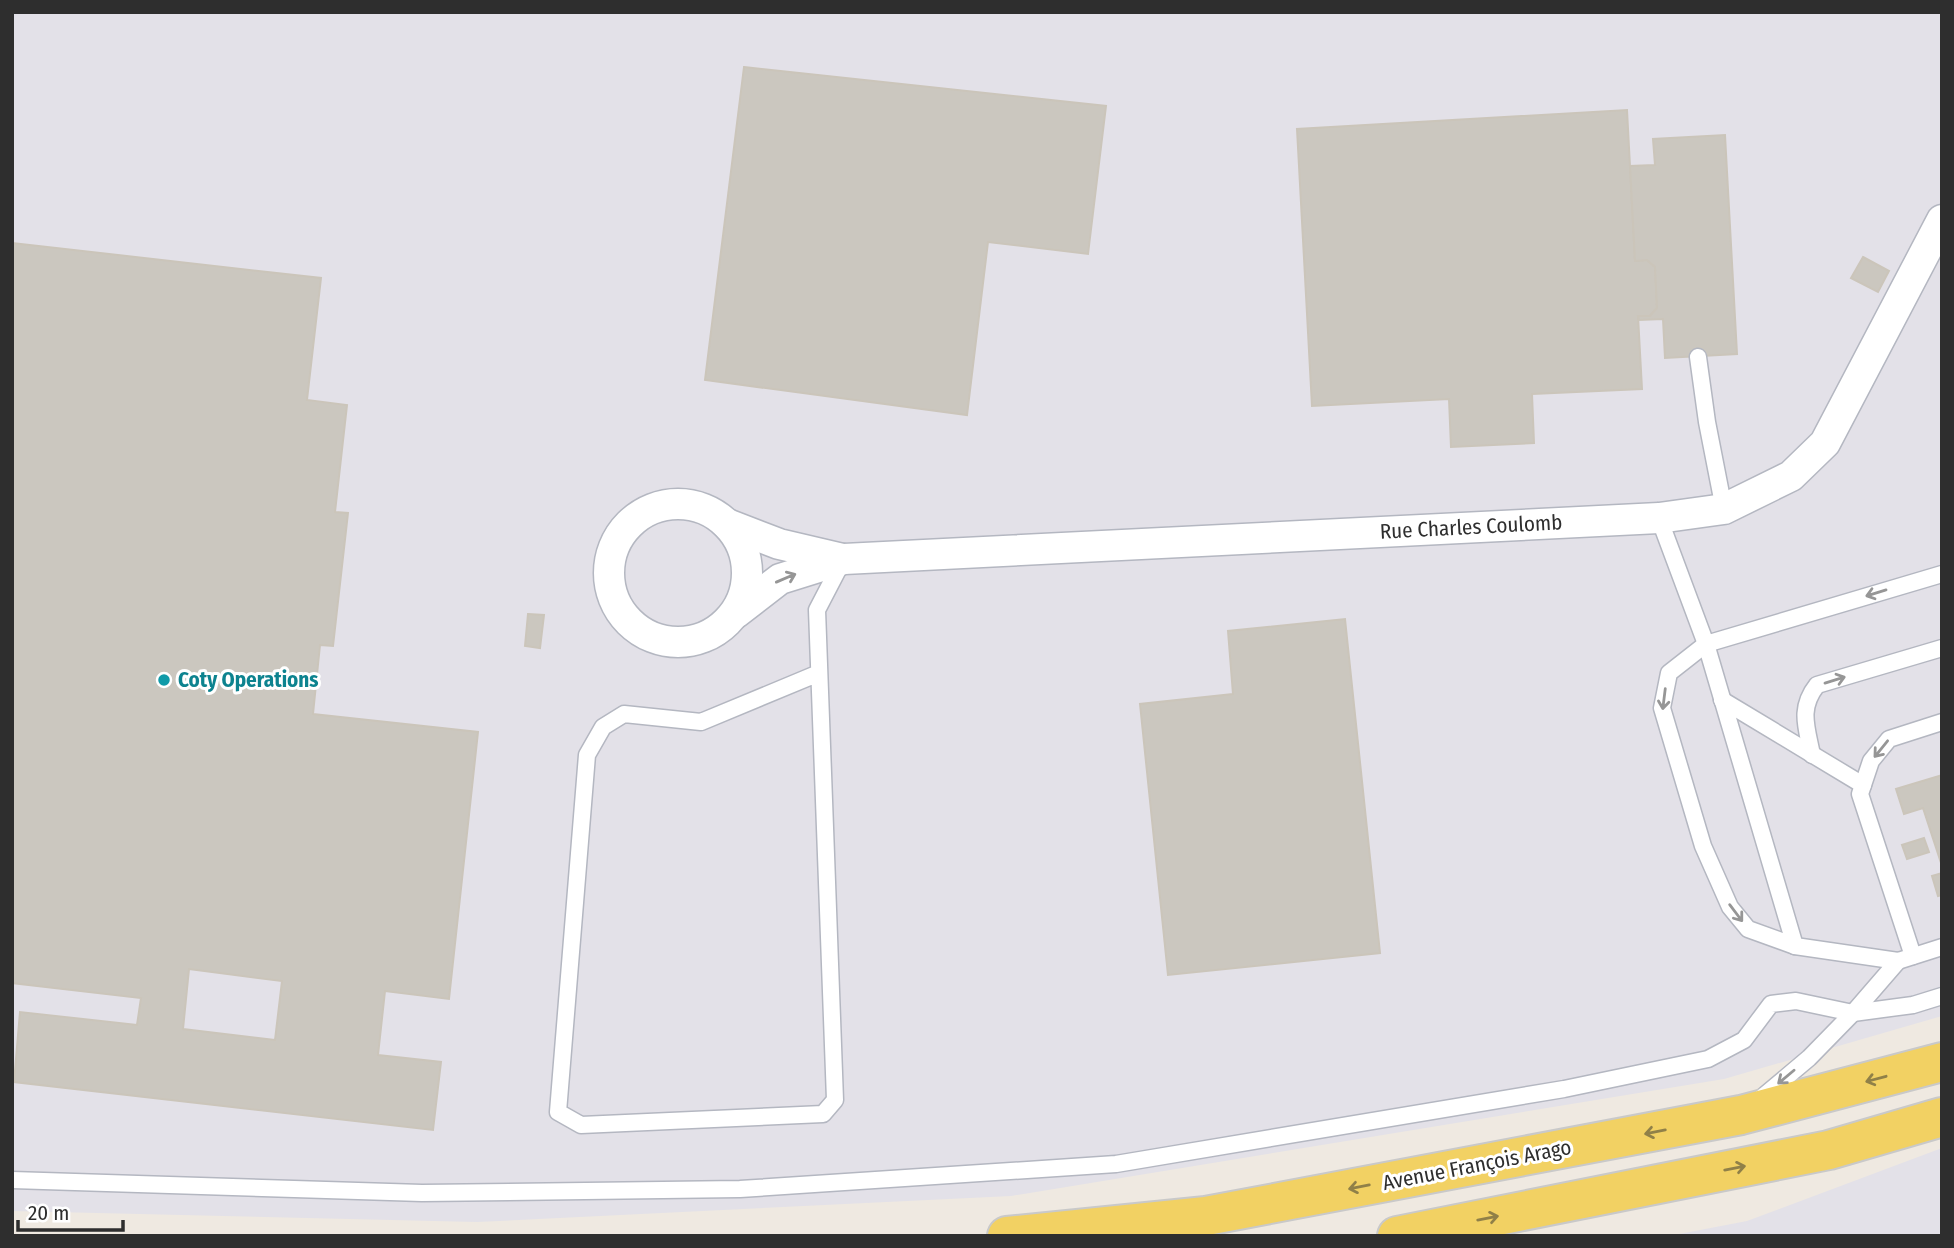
<svg xmlns="http://www.w3.org/2000/svg" width="1954" height="1248" font-family="'Fira Sans Condensed',sans-serif">
  <style>
    .industrial { fill: #e3e1e8 }
    .building { fill: #cbc7bf; stroke: #cbc5ba; stroke-width: 2; fill-rule: evenodd }
    .lines { fill: none; stroke-linecap: round; stroke-linejoin: round }
    .service-casing { stroke: #b4b7c1; stroke-width: 19 }
    .minor-casing { stroke: #b4b7c1; stroke-width: 33 }
    .primary-casing { stroke: #c9c9c9; stroke-width: 42 }
    .service { stroke: #fff; stroke-width: 16 }
    .minor { stroke: #fff; stroke-width: 30 }
    .primary { stroke: #f2d163; stroke-width: 38 }
    .oneway { stroke: #969696 }
    .oneway2 { stroke: #908048 }
    .culture-dot { fill: #0f9aa8; stroke: #fff; stroke-width: 2.5 }
    .labels { text-anchor: middle; dominant-baseline: central; stroke-width: 6; stroke-linejoin: round; paint-order: stroke }
    .street-label { font-size: 21px; fill: #2e2e2e; stroke: #fff }
    .culture-label { font-size: 21px; font-weight: bold; fill: #0d838f; stroke: #fff; text-anchor: start }
  </style>
  <rect width="100%" height="100%" fill="#efe9e1"/>
  <g class="industrial">
    <polygon points="12,12 1942,12 1942,1016 1724,1079 1011,1196 477,1222 12,1211"/>
    <polygon points="1942,1148 1942,1236 1669,1236 1747,1221"/>
  </g>
  <g class="building">
    <polygon points="744,67 1106,106 1088,254 988,242 967,415 705,380"/>
    <polygon points="1627,110 1635,261 1647,260 1655,267 1657,308 1650,316 1638,316 1642,389 1532,394 1534,443 1451,447 1449,399 1312,406 1297,129"/>
    <polygon points="1725,135 1737,354 1665,358 1663,319 1639,320 1638,316 1650,316 1657,308 1655,267 1647,260 1635,261 1630,166 1655,165 1653,139"/>
    <path d="M 12,243 L 321,278 L 307,400 L 347,405 L 335,512 L 348,513 L 333,646 L 320,645 L 313,714 L 478,732 L 449,999 L 385,991 L 378,1055 L 441,1062 L 433,1130 L 14,1082 L 20,1012 L 137,1025 L 141,998 L 12,983 ZM 189,969 L 282,981 L 275,1040 L 183,1029 Z"/>
    <polygon points="1863,257 1889,271 1878,292 1851,278"/>
    <polygon points="528,614 544,615 540,648 525,646"/>
    <polygon points="1345,619 1380,953 1168,975 1140,704 1233,694 1228,631"/>
    <polygon points="1942,775 1942,866 1923,808 1904,814 1896,789"/>
    <polygon points="1924,838 1929,852 1907,859 1902,845"/>
    <polygon points="1942,873 1942,895 1938,896 1932,876"/>
  </g>
  <g class="lines">
    <g class="service-casing">
      <g id="service">
        <polyline points="1698,357 1707,422 1724,509"/>
        <polyline points="1659,518 1706,644 1795,946 1898,961 1942,947"/>
        <polyline points="819,673 701,722 624,714 603,727 587,755 558,1112 581,1125 823,1114 835,1100 817,610 843,560"/>
        <polyline points="1722,700 1863,785"/>
        <path d="M 1812,755 C 1807,728 1798,709 1817,685 L 1942,648"/>
        <polyline points="1795,946 1748,929 1730,907 1703,846 1662,708 1669,673 1706,644 1942,574"/>
        <polyline points="1913,956 1860,794 1871,761 1889,739 1942,722"/>
        <polyline points="1759,1100 1809,1058 1853,1013 1898,961"/>
        <polyline points="12,1180 422,1193 740,1189 1116,1164 1564,1089 1708,1059 1744,1040 1771,1004 1796,1001 1853,1013 1913,1005 1942,996"/>
      </g>
    </g>
    <g class="minor-casing">
      <g id="minor">
        <circle cx="678" cy="573" r="69"/>
        <polyline points="727,524 779,544 843,559"/>
        <polyline points="736,613 780,579 844,559 1659,518 1724,509 1791,476 1825,443 1942,220"/>
      </g>
    </g>
    <g class="primary-casing">
      <g id="primary">
        <polyline points="1007,1236 1206,1216 1741,1115 1942,1062"/>
        <polyline points="1397,1236 1829,1150 1942,1117"/>
      </g>
    </g>
    <use href="#service" class="service"/>
    <use href="#minor" class="minor"/>
    <use href="#primary" class="primary"/>
  </g>
  <defs><path id="oneway-shaft" d="M-6 0H5M1.5-3L5.5 0L1.5 3" fill="none" stroke-width="1.6" stroke-linecap="round" stroke-linejoin="round" transform="scale(1.75)"/></defs>
  <g class="oneway">
    <use href="#oneway-shaft" transform="translate(786 578) rotate(-23)"/>
    <use href="#oneway-shaft" transform="translate(1876 593) rotate(163)"/>
    <use href="#oneway-shaft" transform="translate(1835 680) rotate(-17)"/>
    <use href="#oneway-shaft" transform="translate(1664 699) rotate(97)"/>
    <use href="#oneway-shaft" transform="translate(1881 749) rotate(129)"/>
    <use href="#oneway-shaft" transform="translate(1736 913) rotate(53)"/>
    <use href="#oneway-shaft" transform="translate(1786 1077) rotate(140)"/>
  </g>
  <g class="oneway2">
    <use href="#oneway-shaft" transform="translate(1876 1079) rotate(165)"/>
    <use href="#oneway-shaft" transform="translate(1655 1132) rotate(169)"/>
    <use href="#oneway-shaft" transform="translate(1735 1168) rotate(-11)"/>
    <use href="#oneway-shaft" transform="translate(1359 1187) rotate(169)"/>
    <use href="#oneway-shaft" transform="translate(1488 1218) rotate(-11)"/>
  </g>
  <circle class="culture-dot" cx="164" cy="680" r="7"/>
  <g class="labels">
    <g class="street-label">
      <text transform="translate(1471 527) rotate(-3)">Rue Charles Coulomb</text>
      <text transform="translate(1477 1165) rotate(-11)">Avenue François Arago</text>
    </g>
    <g class="culture-label">
      <text x="178" y="680">Coty Operations</text>
    </g>
  </g>
  <rect width="1954" height="1248" fill="none" stroke="#2e2e2e" stroke-width="28"/>
  <path d="M18 1220v10h105v-10" fill="none" stroke="#2e2e2e" stroke-width="3.5"/>
  <text x="28" y="1220" font-size="21" fill="#2e2e2e" stroke="#ffffff" stroke-width="5" paint-order="stroke">20 m</text>
</svg>
